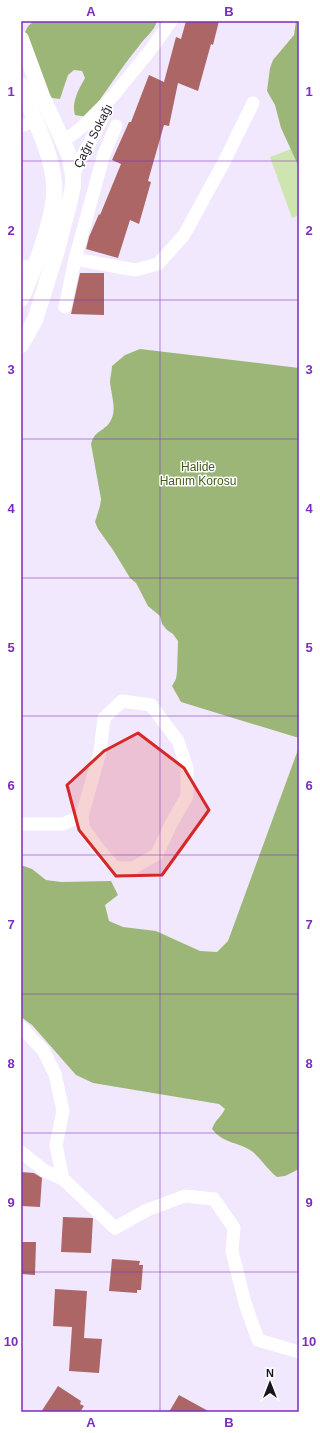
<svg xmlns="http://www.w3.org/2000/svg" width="320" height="1433" font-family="Helvetica,sans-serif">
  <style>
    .green { fill: #cee5af }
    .forest { fill: #9cb678 }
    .building { fill: #ab6665 }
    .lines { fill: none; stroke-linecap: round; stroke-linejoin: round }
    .minor { stroke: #fff; stroke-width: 13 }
    .major { stroke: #fff; stroke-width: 16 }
    .marked { fill: #d62828; fill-opacity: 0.2; stroke: #d62828; stroke-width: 3; stroke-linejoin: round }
    .grid { fill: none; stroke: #7b2cbf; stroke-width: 1; stroke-opacity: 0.55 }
    .labels { text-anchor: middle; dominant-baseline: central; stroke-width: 3; stroke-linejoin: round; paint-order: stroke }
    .street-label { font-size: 12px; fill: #19151e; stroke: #fff }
    .park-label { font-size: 12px; fill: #435b19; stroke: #fff }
    .neatline { fill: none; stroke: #7b2cbf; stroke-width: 1.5 }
    .grid-label { font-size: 13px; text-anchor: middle; font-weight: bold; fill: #7b2cbf }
  </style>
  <rect width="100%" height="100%" fill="#f2e8fe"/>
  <polygon class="green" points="299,146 299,215 292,218 270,157"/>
  <g class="forest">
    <path d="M 35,21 L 157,21 C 154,32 145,37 139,46 C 120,69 105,94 87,117 L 75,115 C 71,102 79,89 85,78 L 82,71 L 74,70 L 68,75 L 60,99 L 52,98 L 46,92 L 24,36 C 26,29 28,24 35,21 Z"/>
    <polygon points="296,21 299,21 299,167 281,128 275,105 267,91 270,68 273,60 294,35"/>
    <path d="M 140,349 L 299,368 L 299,738 L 181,702 L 172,686 L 176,679 L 177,672 L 178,641 L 173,634 L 167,630 L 162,624 L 160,616 L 148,606 L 136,583 L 130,578 L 113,550 L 98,529 L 95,522 L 100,506 L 101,499 L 91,444 C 95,429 105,432 111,420 C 117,409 111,394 110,382 C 110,377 112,371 112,366 L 125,355 Z"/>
    <path d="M 299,747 L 299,1169 L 285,1176 L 277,1177 C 268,1170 262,1160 253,1152 C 240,1142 223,1144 212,1129 C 215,1120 221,1117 225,1109 L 219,1104 L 93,1083 L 76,1075 L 32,1025 L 21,1017 L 21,865 L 32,869 L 46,880 L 61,882 L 111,881 L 118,895 L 105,905 L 109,921 L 123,927 L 156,931 L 200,951 L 217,952 L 228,941 Z"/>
  </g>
  <g class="building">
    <polygon points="186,21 219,21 213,45 211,44 198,91 178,83 169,126 164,125 148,181 151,182 139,224 130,220 118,258 86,249 89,237 99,214 100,215 121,164 112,160 129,122 131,122 149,75 164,82 176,37 181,39"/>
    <polygon points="80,273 104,273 104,315 71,314"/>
    <polygon points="21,1172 34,1173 42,1178 40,1207 21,1206"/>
    <polygon points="63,1217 93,1218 91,1253 61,1252"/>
    <polygon points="21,1242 36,1242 35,1275 21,1274"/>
    <polygon points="112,1259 140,1261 139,1265 143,1265 141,1290 137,1290 137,1293 109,1291"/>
    <polygon points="55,1289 87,1291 84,1338 102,1339 99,1373 69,1371 72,1327 53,1326"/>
    <polygon points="58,1386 81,1401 80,1404 84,1406 80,1412 41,1412"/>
    <polygon points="179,1395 210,1412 169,1412"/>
  </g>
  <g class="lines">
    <g class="minor">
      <polyline points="21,126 35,121"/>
      <polyline points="62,140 72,135 82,127 113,96 152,48 171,21"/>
      <polyline points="73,175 107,109"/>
      <polyline points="75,259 135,270 158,264 184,235 224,162 253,103"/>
      <polyline points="21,266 34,268"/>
      <polyline points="65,307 75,259 104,154 116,126"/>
      <polygon points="122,701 151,705 178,741 187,768 187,796 171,824 157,854 133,868 115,868 97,847 83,827 82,816 100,752 104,718"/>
      <polyline points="21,824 63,824 82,816"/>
      <polyline points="21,1027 43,1050 55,1074 63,1111 56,1145 63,1179 115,1228 147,1210 185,1196 214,1199 234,1228 232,1251 245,1303 258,1340 299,1352"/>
      <polyline points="21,1152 45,1171 63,1179"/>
    </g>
    <g class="major">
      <polyline points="21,39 42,96 66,148 70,158 73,175 73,186 70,200 57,250 35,320 21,345"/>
      <path d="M 21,85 C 32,117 51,148 54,183 C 57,213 34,271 21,299"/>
    </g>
  </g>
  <path class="marked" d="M 138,733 L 184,768 L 209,810 L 162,875 L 116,876 L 79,830 L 67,785 L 104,751 Z"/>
  <path class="grid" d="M 160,21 L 160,1412M 21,161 L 299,161M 21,300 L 299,300M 21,439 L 299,439M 21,578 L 299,578M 21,716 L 299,716M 21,855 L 299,855M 21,994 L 299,994M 21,1133 L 299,1133M 21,1272 L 299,1272"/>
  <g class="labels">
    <g class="street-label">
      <text transform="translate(93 136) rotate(-63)">Çağrı Sokağı</text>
    </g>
    <g class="park-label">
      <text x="198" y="467">Halide<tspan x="198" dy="14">Hanım Korosu</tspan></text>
    </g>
  </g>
  <rect width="320" height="1433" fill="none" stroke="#ffffff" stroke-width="44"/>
  <g transform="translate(270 1383)" stroke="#ffffff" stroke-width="3" paint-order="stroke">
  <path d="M0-3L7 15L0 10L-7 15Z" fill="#19151e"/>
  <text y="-6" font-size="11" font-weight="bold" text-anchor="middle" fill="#19151e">N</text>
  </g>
  <rect x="22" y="22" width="276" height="1389" class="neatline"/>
  <g class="grid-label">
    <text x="91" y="16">A</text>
    <text x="229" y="16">B</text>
    <text x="11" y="96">1</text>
    <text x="309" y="96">1</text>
    <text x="11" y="235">2</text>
    <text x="309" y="235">2</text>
    <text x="11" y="374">3</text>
    <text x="309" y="374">3</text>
    <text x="11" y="513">4</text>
    <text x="309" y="513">4</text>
    <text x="11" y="652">5</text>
    <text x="309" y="652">5</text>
    <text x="11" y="790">6</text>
    <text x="309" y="790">6</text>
    <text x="11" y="929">7</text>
    <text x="309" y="929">7</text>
    <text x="11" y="1068">8</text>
    <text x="309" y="1068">8</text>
    <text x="11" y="1207">9</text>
    <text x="309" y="1207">9</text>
    <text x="11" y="1346">10</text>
    <text x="309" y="1346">10</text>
    <text x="91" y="1427">A</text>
    <text x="229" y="1427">B</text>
  </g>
</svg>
